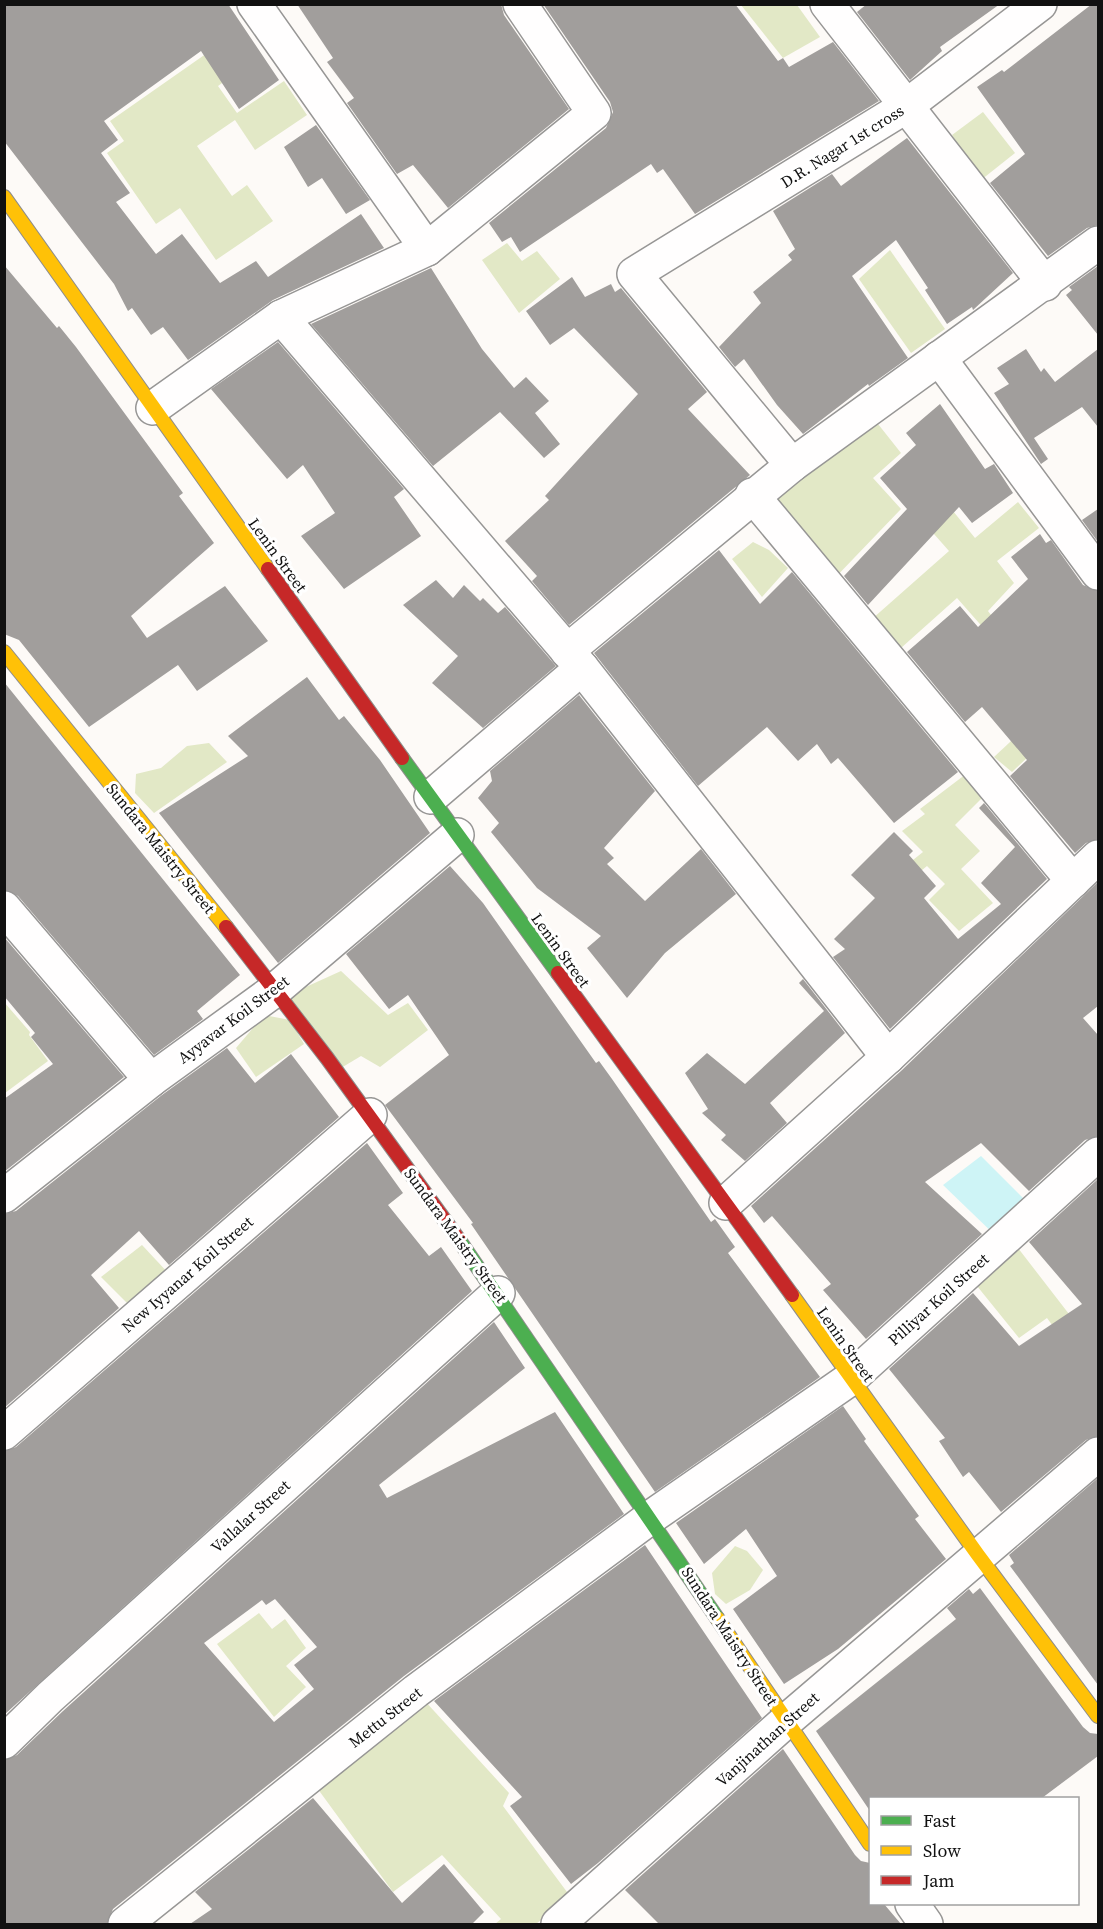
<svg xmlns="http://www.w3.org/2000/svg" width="1103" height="1929" font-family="'Source Serif 4',serif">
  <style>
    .forest { fill: #e2e8c6 }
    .water { fill: #cef4f6 }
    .building { fill: #a19e9c; fill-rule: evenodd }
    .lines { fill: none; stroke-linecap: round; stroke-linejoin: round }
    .street-casing { stroke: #979695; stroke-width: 36 }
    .fast-casing { stroke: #8e8d8b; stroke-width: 16 }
    .slow-casing { stroke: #8e8d8b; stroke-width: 16 }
    .jam-casing { stroke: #8e8d8b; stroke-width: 16 }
    .street { stroke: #fffefe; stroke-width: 33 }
    .fast { stroke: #4caf50; stroke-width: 14 }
    .slow { stroke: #ffc107; stroke-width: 14 }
    .jam { stroke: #c62828; stroke-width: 14 }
    .labels { text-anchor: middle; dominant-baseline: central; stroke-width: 6; stroke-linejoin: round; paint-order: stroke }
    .street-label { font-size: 16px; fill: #111; stroke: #fff }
  </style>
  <rect width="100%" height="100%" fill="#fdfaf7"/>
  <g class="forest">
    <polygon points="741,5 797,5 820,37 783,58"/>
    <polygon points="210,51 229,78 218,86 237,113 284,81 307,115 255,150 235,120 197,146 232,196 247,185 273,221 216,260 180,208 156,224 107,153 124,141 110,121"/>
    <polygon points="983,112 1015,153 981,180 952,135"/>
    <polygon points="507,243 522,261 537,251 560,279 519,313 482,260"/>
    <polygon points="890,250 945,329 911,353 859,279"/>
    <polygon points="902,402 878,424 901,453 873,478 901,509 831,582 762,495"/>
    <polygon points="944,500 975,538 1018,502 1039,528 997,561 1014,583 988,611 997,623 986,631 957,598 901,648 872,619 949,551 911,508"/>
    <polygon points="753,542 769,550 788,568 762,597 732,559"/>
    <polygon points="1064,723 1012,772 994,757 1026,727"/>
    <polygon points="209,743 227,762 154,813 135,793 136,774 161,768 187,746"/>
    <polygon points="966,774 984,796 955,825 980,851 961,869 993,903 959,931 929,900 945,884 927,866 906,883 898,872 923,852 902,831 925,814 920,809"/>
    <polygon points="341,971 388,1015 408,1003 428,1030 380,1067 361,1056 341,1068 286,996"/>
    <polygon points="4,1002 30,1032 29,1035 48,1061 5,1093"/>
    <polygon points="264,1015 290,1020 304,1044 256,1077 236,1048"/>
    <polygon points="142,1245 170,1275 131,1307 101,1277"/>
    <polygon points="1018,1248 1079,1327 1063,1340 1047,1318 1019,1338 977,1286"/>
    <polygon points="735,1546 747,1551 763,1570 750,1590 726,1604 715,1594 712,1573"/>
    <polygon points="259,1613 272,1629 285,1619 306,1648 286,1666 306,1687 274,1717 217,1644"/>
    <polygon points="424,1700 509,1793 503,1806 570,1896 536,1924 495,1924 501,1919 442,1855 393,1892 312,1781"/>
  </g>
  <polygon class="water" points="981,1156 1033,1208 999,1239 943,1185"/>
  <g class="building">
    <polygon points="4,4 228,4 279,80 239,109 201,51 104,121 118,140 101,153 130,193 116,202 156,254 182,234 220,283 256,261 268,277 361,214 384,248 273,300 188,360 163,327 151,335 132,308 128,311 114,284 4,141"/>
    <polygon points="297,4 501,4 504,15 569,109 448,208 413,165 397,174 347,103 354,98 327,62 333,58"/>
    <polygon points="543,4 735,4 778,61 783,58 789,67 833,42 879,101 695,214 663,169 657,173 651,164 520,252 511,237 502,242 489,223 606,128 613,112 610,102"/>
    <polygon points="867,4 1000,4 940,47 942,51 910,80 857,12"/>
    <polygon points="1092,4 1098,4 1098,225 1087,228 1048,256 990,183 1025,154 977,87 1002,70 1004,72"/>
    <polygon points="316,125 370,200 346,214 322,178 308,187 284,147"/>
    <polygon points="907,138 1013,273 973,310 972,307 947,324 925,290 928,288 896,240 852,276 908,358 869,386 868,384 803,434 777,405 744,359 735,367 719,347 761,303 753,292 792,260 788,255 795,249 773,211 832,174 841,186"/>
    <polygon points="4,265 57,328 59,326 76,347 183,493 179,496 214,543 131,616 147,638 225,586 268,641 197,691 178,665 89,727 19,640 4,634"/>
    <polygon points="1098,266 1098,335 1066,295 1072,290 1069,287"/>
    <polygon points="431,268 482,349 514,388 526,377 549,401 535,413 560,444 544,458 500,412 433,466 311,324"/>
    <polygon points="572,277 585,297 611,284 615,292 621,288 707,392 688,409 750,475 569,625 532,581 537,576 505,541 549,500 545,496 638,394 574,328 550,345 526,311"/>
    <polygon points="278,342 404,489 394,497 421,536 344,589 301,536 335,513 303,465 287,479 211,389"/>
    <polygon points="1026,349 1041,372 1044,368 1055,382 1098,349 1098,427 1082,407 1034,438 1048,459 1041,464 994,393 1009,384 997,368"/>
    <polygon points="940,404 985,469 994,464 1013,493 972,523 959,507 868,605 844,576 907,509 880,478 916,445 906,433"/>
    <polygon points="1098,509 1098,542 1082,520"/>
    <polygon points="1040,534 1046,543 1051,540 1083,585 1098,591 1098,839 1086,843 1075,853 1010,776 1027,760 982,707 965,722 907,652 960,606 978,627 1028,579 1011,557"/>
    <polygon points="719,550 760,604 792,572 958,772 894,823 838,758 831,764 817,744 798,761 767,727 698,786 594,653"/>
    <polygon points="436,580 453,598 464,585 480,601 483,598 498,613 505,607 556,666 483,728 432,683 458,656 403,605"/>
    <polygon points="307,677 339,720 344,716 380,760 430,833 278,963 159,813 248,756 228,736"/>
    <polygon points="4,682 240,975 197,1011 203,1019 154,1055 18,896 4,890"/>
    <polygon points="579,695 655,791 604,848 614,858 607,864 645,901 701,849 736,894 665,953 627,998 587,948 601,936 537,888 491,832 499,823 478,798 492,781 490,771"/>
    <polygon points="984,803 1047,879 890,1029 833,957 845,949 834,939 875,898 851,875 894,832 913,851 909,855 936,886 924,898 958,939 1001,904 981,883 1015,847 979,808"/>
    <polygon points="450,866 483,903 596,1063 599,1061 612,1079 711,1222 715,1219 735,1247 728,1253 820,1377 655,1492 471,1224 473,1223 385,1105 449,1055 408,995 389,1009 346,954"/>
    <polygon points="1098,882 1098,1006 1083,1018 1098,1035 1098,1136 1085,1140 1029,1191 981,1143 925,1182 982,1234 866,1339 823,1290 831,1284 772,1216 764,1223 751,1206 901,1071"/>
    <polygon points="4,937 124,1077 4,1172 4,1099 53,1064 31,1037 35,1033 4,996"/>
    <polygon points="803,979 845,1033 770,1103 787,1123 745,1161 721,1140 726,1135 702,1113 708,1109 685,1073 707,1053 745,1084 824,1011 799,983"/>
    <polygon points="227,1048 255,1083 291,1054 339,1117 169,1265 139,1231 91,1275 119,1308 4,1408 4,1214 16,1211 162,1095"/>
    <polygon points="367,1143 403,1193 388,1205 429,1256 441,1247 472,1291 4,1715 4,1451 16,1447"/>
    <polygon points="1098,1179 1098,1436 1086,1440 1001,1512 969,1472 963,1477 939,1441 945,1438 889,1369 973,1293 1019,1346 1082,1304 1029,1242"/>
    <path d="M 494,1322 L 525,1368 L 379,1485 L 387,1498 L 555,1412 L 624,1514 L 404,1676 L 113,1909 L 107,1924 L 4,1924 L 4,1760 L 17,1755 L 63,1711 ZM 275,1599 L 317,1647 L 294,1665 L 314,1689 L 274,1722 L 204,1643 L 262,1600 L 266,1605 Z"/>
    <polygon points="843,1406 866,1439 864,1441 919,1516 915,1519 946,1559 838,1649 784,1684 733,1609 777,1576 746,1529 704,1564 676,1523"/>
    <polygon points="1098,1478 1098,1685 1010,1566 1014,1563 1009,1555"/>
    <polygon points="645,1545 762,1718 598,1863 571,1884 510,1806 522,1797 434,1701"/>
    <polygon points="980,1588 1083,1727 1090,1733 1098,1734 1098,1756 1042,1798 870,1798 870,1811 816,1731 956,1619 947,1608 969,1589 973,1594"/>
    <polygon points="783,1749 855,1855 861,1861 870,1863 870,1904 884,1904 901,1924 659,1924 625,1890"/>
    <polygon points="313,1798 402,1903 444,1864 484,1912 472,1924 190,1924 212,1909 195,1892"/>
  </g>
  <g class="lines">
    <g class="street-casing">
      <g id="street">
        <polyline points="254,4 427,249"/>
        <polyline points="827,4 1045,284"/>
        <polyline points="281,317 582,668 888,1057"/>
        <polyline points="939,358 1098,573"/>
        <polyline points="153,408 281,317 427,249 594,113 520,4"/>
        <polyline points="792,465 634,274 905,107 1040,4"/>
        <polyline points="752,495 1073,881"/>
        <polyline points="567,651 792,465 1098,243"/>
        <polyline points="431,797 582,668"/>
        <polyline points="4,908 151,1080"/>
        <polyline points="4,1196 151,1080 275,990 457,835"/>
        <polyline points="726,1203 888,1057 1098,857"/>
        <polyline points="4,1433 370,1115"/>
        <polyline points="4,1742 50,1697 498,1293"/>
        <polyline points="912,1904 926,1924"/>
        <polyline points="125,1924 416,1691 651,1517 850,1379 1098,1154"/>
        <polyline points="558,1924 786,1721 1098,1454"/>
      </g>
    </g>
    <g class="fast-casing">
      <g id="fast">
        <polyline points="402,758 558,973"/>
        <polyline points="459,1240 717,1618"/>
      </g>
    </g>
    <g class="slow-casing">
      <g id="slow">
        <polyline points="4,197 268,569"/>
        <polyline points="4,652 226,927"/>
        <polyline points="792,1295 978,1555 1098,1716"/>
        <polyline points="717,1618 870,1844"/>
      </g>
    </g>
    <g class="jam-casing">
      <g id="jam">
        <polyline points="268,569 402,758"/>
        <polyline points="226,927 327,1058 459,1240"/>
        <polyline points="558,973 792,1295"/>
      </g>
    </g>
    <use href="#street" class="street"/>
    <use href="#fast" class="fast"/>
    <use href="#slow" class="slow"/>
    <use href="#jam" class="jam"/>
  </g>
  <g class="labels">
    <g class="street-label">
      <text transform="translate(842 146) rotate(-32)">D.R. Nagar 1st cross</text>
      <text transform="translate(278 555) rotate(54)">Lenin Street</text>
      <text transform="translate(161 848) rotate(51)">Sundara Maistry Street</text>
      <text transform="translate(561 950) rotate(54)">Lenin Street</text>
      <text transform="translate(233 1019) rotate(-37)">Ayyavar Koil Street</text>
      <text transform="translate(456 1235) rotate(54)">Sundara Maistry Street</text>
      <text transform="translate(187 1274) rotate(-41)">New Iyyanar Koil Street</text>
      <text transform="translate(938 1299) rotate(-42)">Pilliyar Koil Street</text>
      <text transform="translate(846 1344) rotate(55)">Lenin Street</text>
      <text transform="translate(250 1516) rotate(-42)">Vallalar Street</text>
      <text transform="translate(730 1636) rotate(57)">Sundara Maistry Street</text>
      <text transform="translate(385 1717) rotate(-38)">Mettu Street</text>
      <text transform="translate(767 1739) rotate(-42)">Vanjinathan Street</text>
    </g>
  </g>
  <rect width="1103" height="1929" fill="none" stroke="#111111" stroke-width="12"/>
  <rect x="869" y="1797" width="210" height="108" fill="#ffffff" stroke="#a0a0a0" stroke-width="1.5"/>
  <rect x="881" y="1816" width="30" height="9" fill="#4caf50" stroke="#a0a0a0" stroke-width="1.5"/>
  <text x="923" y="1827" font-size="18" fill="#111111">Fast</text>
  <rect x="881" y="1846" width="30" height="9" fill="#ffc107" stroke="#a0a0a0" stroke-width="1.5"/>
  <text x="923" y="1857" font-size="18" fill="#111111">Slow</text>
  <rect x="881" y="1876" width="30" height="9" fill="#c62828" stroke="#a0a0a0" stroke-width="1.5"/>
  <text x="923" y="1887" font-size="18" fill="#111111">Jam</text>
</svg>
